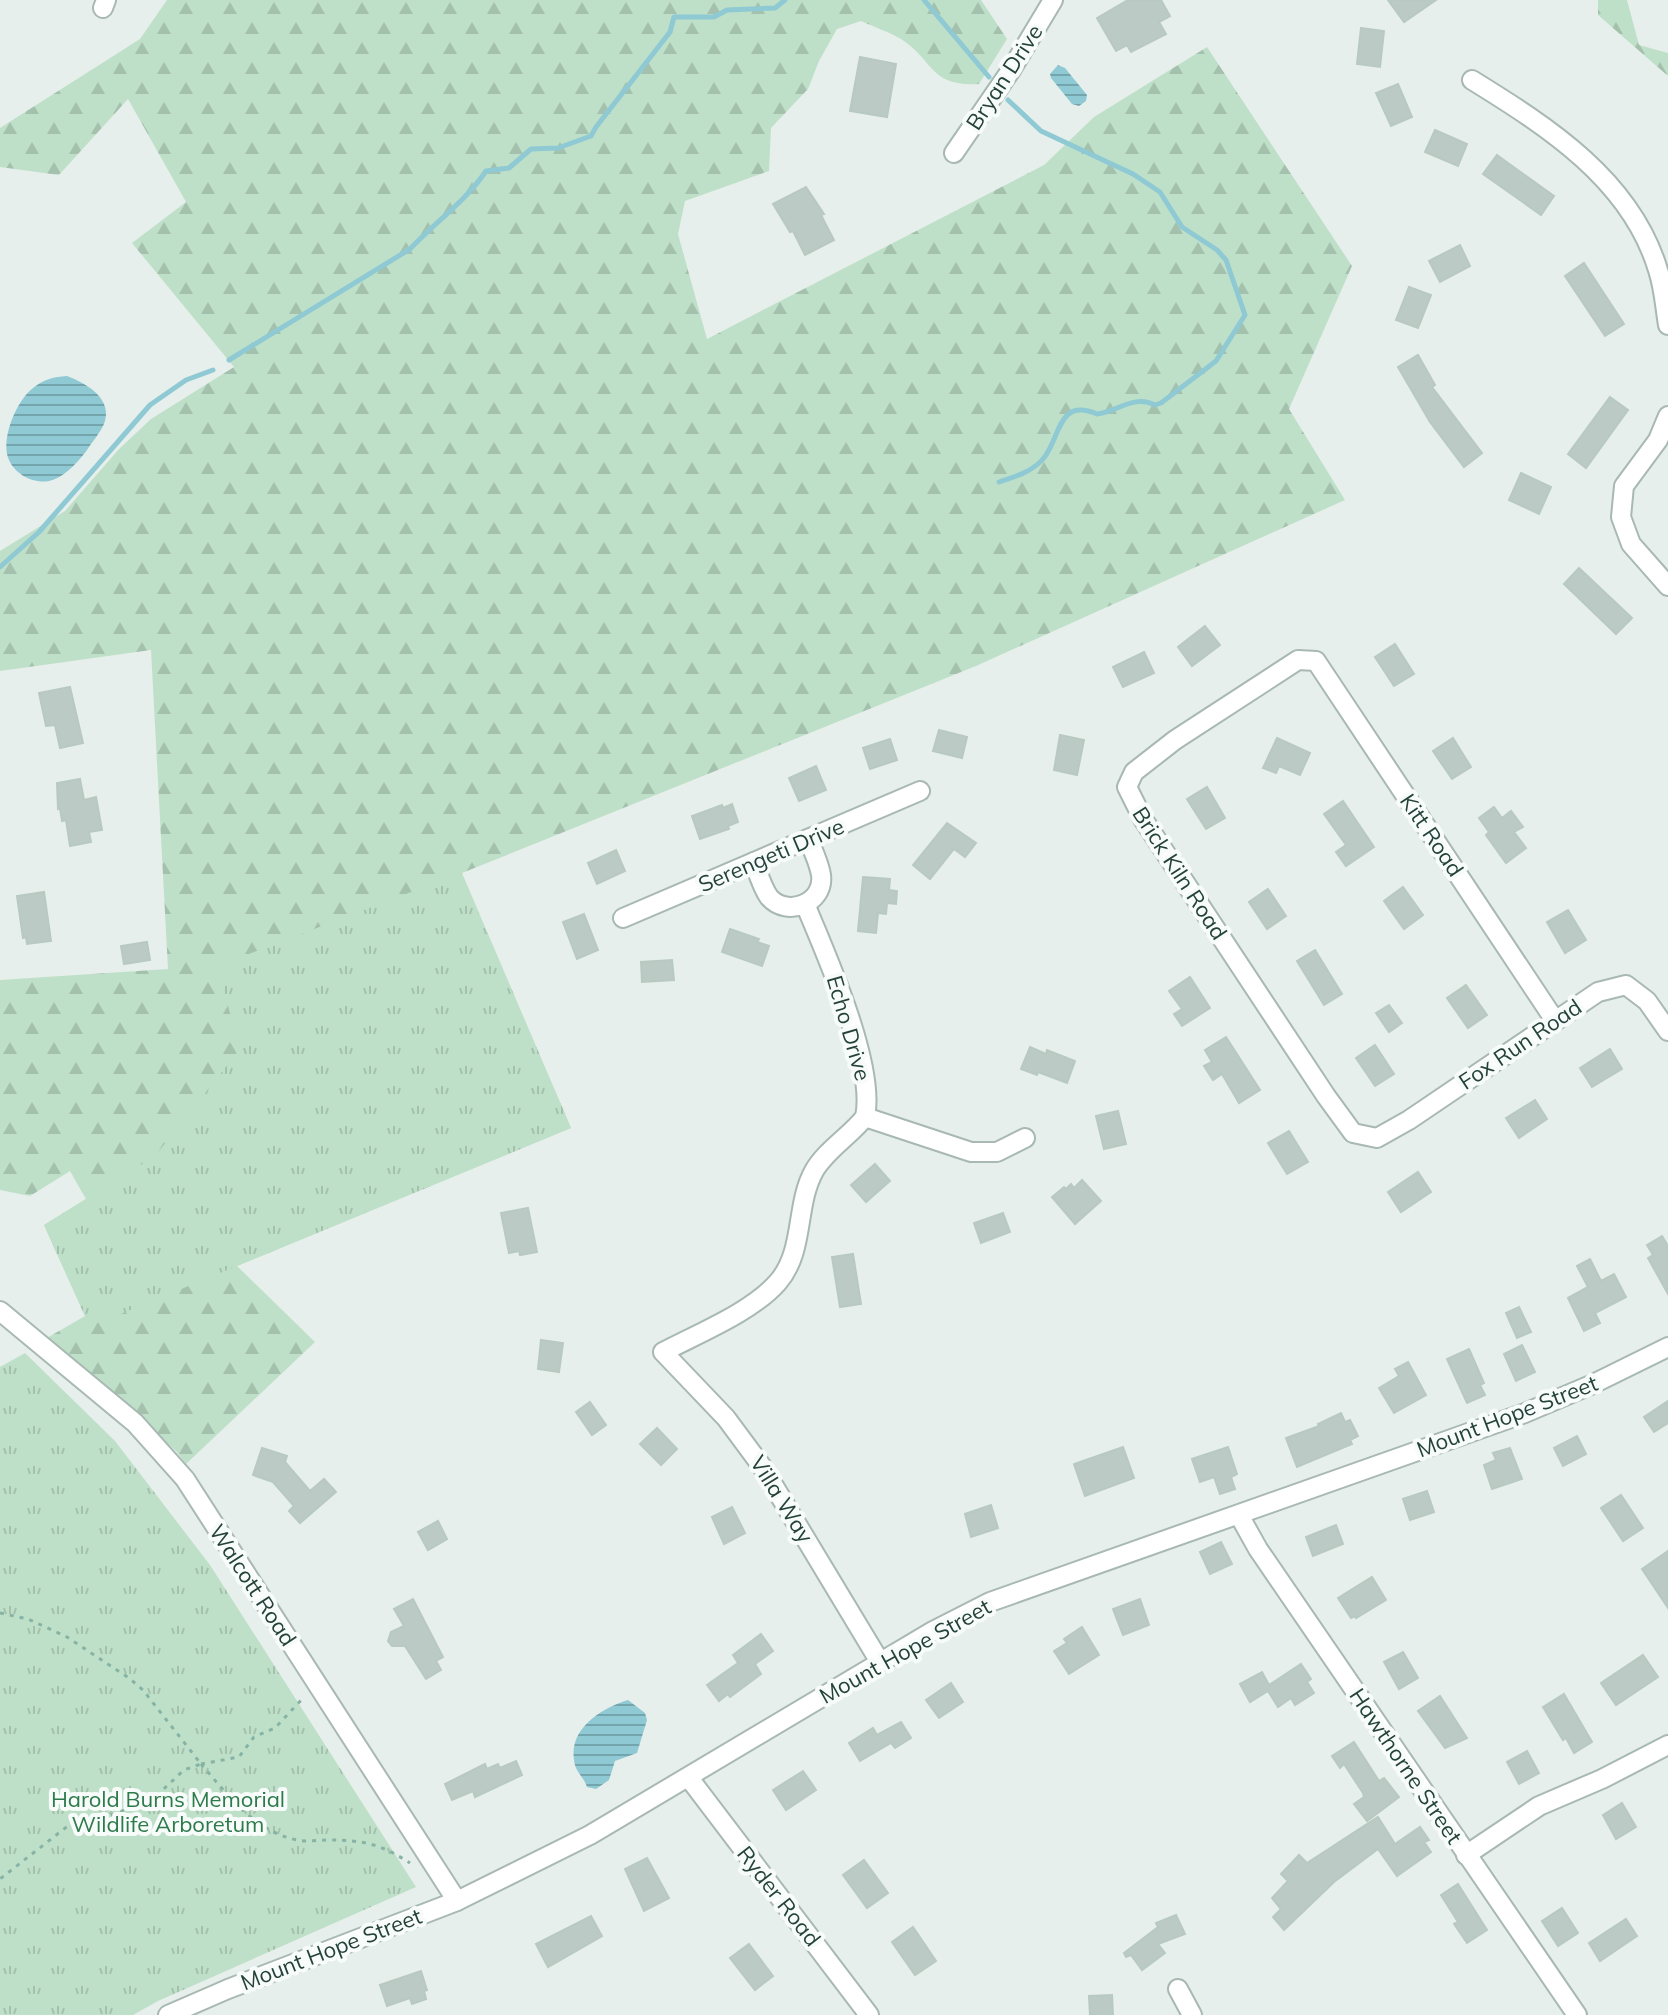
<svg xmlns="http://www.w3.org/2000/svg" width="1668" height="2015" font-family="Mulish,sans-serif">
  <style>
    .forest { fill: url(#forest-firs) }
    .park { fill: url(#park-tufts) }
    .water { fill: url(#water-rules) }
    .lines { fill: none; stroke-linecap: round; stroke-linejoin: round }
    .stream { stroke: #8ec9d4; stroke-width: 5 }
    .building { fill: #bbcac4; stroke: #b8c9c2; stroke-width: 2 }
    .minor-casing { stroke: #a8b8b2; stroke-width: 22 }
    .path { stroke: #86b3a5; stroke-width: 3; stroke-dasharray: 4 6; stroke-linecap: butt }
    .minor { stroke: #fff; stroke-width: 18 }
    .labels { text-anchor: middle; dominant-baseline: central; stroke-width: 8; stroke-linejoin: round; paint-order: stroke }
    .street-label { font-size: 22px; fill: #24423a; stroke: #f7fbf9 }
    .park-label { font-size: 22px; fill: #2d7a4b; stroke: #f7fbf9 }
  </style>
  <defs>
    <pattern id="forest-firs" width="22" height="20" patternUnits="userSpaceOnUse" patternTransform="scale(2)"><rect width="22" height="20" fill="#bfe0c8"/><path d="M5 1l3.5 6h-7zM16 11l3.5 6h-7z" fill="#a4c1ad"/></pattern>
    <pattern id="park-tufts" width="24" height="20" patternUnits="userSpaceOnUse" patternTransform="scale(2)"><rect width="24" height="20" fill="#bfe0c8"/><path d="M3 7l-1-3M5 7V3M7 7l1-3M15 17l-1-3M17 17v-4M19 17l1-3" fill="none" stroke="#a4c1ad"/></pattern>
    <pattern id="water-rules" width="6" height="5" patternUnits="userSpaceOnUse" patternTransform="scale(2)"><rect width="6" height="5" fill="#8ec9d4"/><path d="M0 2.5h6" fill="none" stroke="#74a5ad"/></pattern>
  </defs>
  <rect width="100%" height="100%" fill="#e6efeb"/>
  <g class="forest">
    <path d="M 167,0 L 981,0 L 1007,39 L 979,84 C 929,87 934,60 901,39 C 889,32 874,27 861,21 L 837,29 L 819,61 L 808,89 L 771,128 L 769,171 L 685,201 L 678,234 L 707,339 L 1044,165 L 1094,117 L 1207,47 L 1352,266 L 1289,409 L 1345,500 L 976,666 L 462,873 L 571,1128 L 237,1266 L 315,1342 L 186,1464 L 176,1451 L 45,1339 L 85,1316 L 44,1225 L 86,1199 L 70,1171 L 30,1196 L 0,1190 L 0,980 L 168,969 L 151,650 L 0,671 L 0,551 L 65,511 L 119,449 L 151,419 L 234,367 L 132,243 L 186,202 L 128,99 L 59,175 L 0,167 L 0,128 L 140,39 Z"/>
    <polygon points="1598,0 1627,0 1639,45 1668,53 1668,76 1598,15"/>
  </g>
  <g class="park">
    <polygon points="461,873 571,1128 99,1323 85,1316 44,1225 155,1156 240,1049 217,966"/>
    <polygon points="25,1353 115,1441 210,1565 416,1887 158,2001 133,2015 0,2015 0,1367"/>
  </g>
  <g class="water">
    <polygon points="1058,65 1065,68 1087,95 1086,101 1079,106 1072,104 1051,78 1050,74"/>
    <path d="M 67,376 C 86,383 114,399 104,424 C 100,433 92,442 87,450 C 79,461 64,478 49,481 C 33,484 15,474 9,460 C 0,440 16,401 33,388 C 44,379 54,377 67,376 Z"/>
    <path d="M 628,1700 L 645,1713 L 647,1720 L 637,1753 L 615,1761 L 609,1780 L 596,1789 L 587,1787 C 584,1777 575,1772 574,1760 C 569,1728 602,1708 628,1700 Z"/>
  </g>
  <g class="lines">
    <g class="stream">
      <polyline points="924,0 989,77"/>
      <path d="M 229,360 L 410,249 C 435,222 466,201 486,171 L 509,168 L 531,149 L 558,148 L 591,136 L 596,127 L 670,32 L 674,17 L 714,17 L 727,10 L 775,8 L 785,0"/>
      <path d="M 999,482 C 1014,477 1032,472 1043,459 C 1061,438 1057,397 1097,414 C 1117,412 1134,394 1155,405 L 1161,403 L 1216,361 L 1245,315 L 1226,260 L 1217,250 L 1182,227 L 1160,192 L 1133,174 L 1041,131 L 1008,100"/>
      <polyline points="0,567 39,532 150,405 186,380 213,370"/>
    </g>
  </g>
  <g class="building">
    <polygon points="1128,0 1161,0 1170,16 1159,22 1166,34 1131,52 1127,45 1116,51 1097,18"/>
    <polygon points="1388,0 1436,0 1404,22"/>
    <polygon points="1361,28 1384,31 1380,67 1357,64"/>
    <polygon points="860,57 896,64 887,117 850,111"/>
    <polygon points="1398,84 1412,117 1391,126 1376,93"/>
    <polygon points="1435,130 1467,144 1458,166 1425,152"/>
    <polygon points="1497,155 1554,196 1541,215 1483,174"/>
    <polygon points="806,187 824,214 821,215 834,240 805,255 793,231 790,232 773,204"/>
    <polygon points="1460,245 1470,266 1440,282 1429,261"/>
    <polygon points="1584,263 1624,324 1605,336 1565,276"/>
    <polygon points="1409,287 1431,295 1418,328 1396,320"/>
    <polygon points="1418,355 1435,385 1432,387 1482,453 1464,467 1430,422 1398,367"/>
    <polygon points="1610,397 1628,410 1586,468 1568,454"/>
    <polygon points="1521,473 1551,487 1539,514 1509,500"/>
    <polygon points="1579,568 1632,618 1616,634 1564,584"/>
    <polygon points="1205,626 1220,645 1192,666 1178,647"/>
    <polygon points="1395,644 1414,674 1394,686 1375,657"/>
    <polygon points="1144,652 1154,673 1123,687 1113,667"/>
    <polygon points="70,687 83,743 60,748 55,725 46,726 39,693"/>
    <polygon points="939,730 967,737 962,758 933,751"/>
    <polygon points="1060,735 1084,740 1077,775 1054,770"/>
    <polygon points="1277,738 1310,753 1300,775 1279,766 1276,773 1263,768"/>
    <polygon points="1453,738 1471,767 1452,779 1433,751"/>
    <polygon points="890,739 897,760 870,769 863,748"/>
    <polygon points="816,766 826,790 799,801 789,778"/>
    <polygon points="80,779 84,800 96,797 102,830 89,832 91,842 70,846 66,820 62,821 60,808 58,809 57,783"/>
    <polygon points="1207,787 1225,818 1206,829 1187,799"/>
    <polygon points="1343,801 1374,847 1346,866 1336,852 1346,845 1324,814"/>
    <polygon points="732,804 738,822 728,826 729,829 700,839 692,816 722,805 723,808"/>
    <polygon points="1494,807 1502,818 1511,811 1523,827 1514,832 1526,848 1506,863 1486,835 1489,832 1479,818"/>
    <polygon points="947,823 976,843 965,857 954,849 930,879 913,865"/>
    <polygon points="616,850 625,871 597,884 588,863"/>
    <polygon points="863,877 890,879 889,890 897,891 896,904 887,903 886,914 878,913 876,933 858,931"/>
    <polygon points="1403,887 1423,915 1404,929 1384,901"/>
    <polygon points="1268,889 1286,916 1267,929 1249,902"/>
    <polygon points="44,892 51,941 27,944 26,937 23,938 17,896"/>
    <polygon points="1568,910 1586,940 1565,953 1547,922"/>
    <polygon points="584,914 598,950 577,959 563,922"/>
    <polygon points="730,929 759,939 757,942 769,946 762,966 722,952"/>
    <polygon points="147,942 150,960 124,964 121,946"/>
    <polygon points="1315,950 1342,994 1324,1005 1297,961"/>
    <polygon points="672,960 674,980 642,982 641,962"/>
    <polygon points="1190,977 1210,1008 1182,1026 1174,1014 1182,1009 1169,991"/>
    <polygon points="1466,985 1487,1015 1468,1028 1447,998"/>
    <polygon points="1389,1005 1402,1023 1389,1032 1376,1013"/>
    <polygon points="1226,1037 1260,1090 1239,1103 1222,1074 1213,1080 1204,1066 1212,1062 1205,1050"/>
    <polygon points="1375,1045 1394,1074 1375,1086 1356,1058"/>
    <polygon points="1030,1047 1046,1054 1047,1050 1075,1061 1067,1083 1038,1072 1037,1075 1021,1069"/>
    <polygon points="1610,1049 1622,1069 1592,1087 1580,1068"/>
    <polygon points="1535,1100 1547,1119 1519,1138 1506,1118"/>
    <polygon points="1118,1111 1126,1144 1104,1149 1096,1116"/>
    <polygon points="1289,1131 1308,1162 1287,1174 1268,1143"/>
    <polygon points="875,1164 890,1181 866,1202 851,1185"/>
    <polygon points="1418,1172 1431,1192 1401,1212 1388,1192"/>
    <polygon points="1082,1180 1101,1201 1075,1224 1052,1197 1064,1187 1066,1189 1071,1184 1074,1188"/>
    <polygon points="528,1208 537,1252 520,1255 519,1251 509,1253 501,1213"/>
    <polygon points="1003,1213 1010,1232 981,1243 974,1223"/>
    <polygon points="1662,1236 1668,1246 1668,1294 1648,1258 1653,1255 1647,1245"/>
    <polygon points="853,1254 861,1304 840,1307 832,1257"/>
    <polygon points="1590,1259 1601,1281 1614,1274 1626,1297 1595,1313 1600,1323 1584,1331 1568,1298 1588,1287 1577,1266"/>
    <polygon points="1519,1307 1531,1332 1517,1338 1506,1313"/>
    <polygon points="541,1340 563,1343 559,1372 538,1369"/>
    <polygon points="1522,1345 1535,1372 1516,1381 1504,1354"/>
    <polygon points="1469,1349 1484,1383 1480,1385 1485,1395 1467,1403 1447,1359"/>
    <polygon points="1408,1362 1426,1395 1394,1413 1379,1388 1399,1376 1395,1369"/>
    <polygon points="1668,1401 1668,1423 1654,1432 1644,1417"/>
    <polygon points="590,1402 606,1425 592,1435 576,1412"/>
    <polygon points="1341,1413 1345,1422 1350,1420 1358,1436 1350,1440 1352,1444 1297,1467 1286,1438 1319,1426 1318,1424"/>
    <polygon points="657,1428 677,1449 661,1465 640,1444"/>
    <polygon points="1577,1436 1586,1454 1563,1466 1554,1448"/>
    <polygon points="1123,1447 1134,1478 1085,1496 1074,1464"/>
    <polygon points="1228,1447 1237,1474 1231,1477 1235,1489 1220,1494 1214,1477 1200,1482 1192,1459"/>
    <polygon points="262,1448 287,1456 285,1462 310,1491 324,1479 336,1492 300,1523 289,1511 294,1506 273,1482 253,1475"/>
    <polygon points="1510,1448 1522,1479 1492,1489 1484,1465 1496,1460 1493,1453"/>
    <polygon points="1427,1491 1434,1512 1410,1520 1403,1499"/>
    <polygon points="1621,1495 1643,1528 1623,1541 1601,1508"/>
    <polygon points="991,1505 998,1528 971,1537 965,1514"/>
    <polygon points="732,1507 745,1533 724,1544 712,1517"/>
    <polygon points="438,1521 447,1539 428,1550 418,1532"/>
    <polygon points="1336,1525 1343,1544 1313,1556 1306,1537"/>
    <polygon points="1221,1542 1232,1564 1210,1574 1200,1552"/>
    <polygon points="1668,1551 1668,1608 1642,1569"/>
    <polygon points="1372,1577 1386,1600 1356,1618 1355,1616 1351,1618 1338,1598"/>
    <polygon points="413,1599 443,1657 436,1661 441,1670 426,1679 405,1646 392,1646 388,1641 391,1632 404,1626 394,1609"/>
    <polygon points="1140,1599 1149,1625 1123,1635 1113,1609"/>
    <polygon points="1082,1627 1099,1655 1069,1674 1054,1651 1067,1643 1064,1639"/>
    <polygon points="761,1634 773,1651 755,1664 761,1674 730,1697 728,1694 719,1701 707,1685 738,1663 733,1655"/>
    <polygon points="1403,1652 1418,1678 1399,1689 1384,1662"/>
    <polygon points="1643,1655 1658,1677 1616,1705 1601,1683"/>
    <polygon points="1301,1664 1311,1679 1307,1682 1314,1693 1295,1705 1291,1698 1278,1707 1268,1691 1250,1702 1240,1684 1262,1672 1269,1685"/>
    <polygon points="951,1683 963,1702 939,1718 926,1700"/>
    <polygon points="1564,1694 1592,1742 1574,1753 1566,1738 1563,1740 1543,1707"/>
    <polygon points="1440,1696 1467,1738 1445,1748 1418,1711"/>
    <polygon points="901,1722 911,1738 895,1748 891,1743 860,1761 849,1743 873,1728 877,1735"/>
    <polygon points="1354,1742 1379,1781 1384,1778 1399,1797 1367,1821 1354,1804 1364,1797 1363,1793 1344,1764 1340,1768 1332,1756"/>
    <polygon points="1527,1751 1539,1773 1519,1784 1507,1762"/>
    <polygon points="516,1761 522,1775 475,1797 473,1791 452,1800 445,1784 485,1764 487,1769 498,1764 500,1768"/>
    <polygon points="803,1771 816,1790 786,1810 773,1790"/>
    <polygon points="1622,1803 1636,1827 1616,1839 1603,1815"/>
    <polygon points="1378,1817 1395,1844 1420,1827 1429,1840 1424,1842 1431,1852 1397,1876 1378,1849 1334,1882 1284,1930 1273,1917 1281,1909 1272,1898 1288,1881 1281,1874 1299,1855 1307,1863"/>
    <polygon points="647,1858 669,1898 644,1911 625,1869"/>
    <polygon points="864,1860 888,1893 867,1908 843,1875"/>
    <polygon points="1458,1884 1487,1930 1467,1943 1454,1924 1458,1922 1441,1895"/>
    <polygon points="1562,1908 1578,1933 1558,1946 1542,1921"/>
    <polygon points="1176,1915 1185,1934 1158,1944 1165,1953 1142,1970 1131,1955 1126,1957 1124,1953 1158,1927 1156,1923"/>
    <polygon points="591,1916 602,1936 548,1967 536,1944"/>
    <polygon points="1626,1919 1637,1936 1600,1961 1589,1943"/>
    <polygon points="913,1927 936,1961 915,1975 892,1942"/>
    <polygon points="749,1944 773,1976 755,1990 730,1958"/>
    <polygon points="421,1971 427,1990 424,1991 426,1999 412,2004 410,1998 387,2006 380,1985"/>
    <polygon points="1112,1995 1113,2015 1090,2015 1089,1996"/>
  </g>
  <g class="lines">
    <g class="minor-casing">
      <g id="minor">
        <polyline points="103,8 106,0"/>
        <path d="M 1472,80 C 1548,127 1631,180 1658,270 C 1664,288 1665,307 1668,325"/>
        <polyline points="954,153 1011,70 1053,0"/>
        <polyline points="1668,416 1658,440 1624,486 1621,517 1631,544 1668,586"/>
        <path d="M 754,862 C 758,873 762,887 769,897 C 787,918 825,903 821,875 C 819,863 813,850 808,839"/>
        <path d="M 805,904 C 826,954 876,1066 865,1117 C 850,1136 826,1150 814,1171 C 795,1205 805,1251 778,1282 C 752,1312 699,1333 663,1352 L 726,1418 L 763,1468 L 880,1662"/>
        <polyline points="623,918 920,791"/>
        <polyline points="1554,1019 1316,661 1298,660 1175,740 1134,772 1127,787 1143,819 1326,1096 1353,1133 1377,1138 1409,1120 1598,992 1626,985 1647,1001 1668,1031"/>
        <polyline points="865,1117 971,1152 997,1152 1025,1138"/>
        <polyline points="0,1311 135,1423 185,1479 457,1901"/>
        <polyline points="1239,1515 1258,1549 1577,2015"/>
        <polyline points="689,1778 869,2015"/>
        <polyline points="1466,1855 1539,1806 1602,1779 1668,1745"/>
        <polyline points="1178,1989 1192,2015"/>
        <polyline points="168,2015 228,1989 457,1901 590,1835 933,1631 990,1602 1525,1413 1593,1384 1668,1347"/>
      </g>
    </g>
    <g class="path">
      <polyline points="0,1613 28,1619 67,1637 129,1678 143,1690 201,1764 184,1770 153,1799 114,1814 69,1825 0,1879"/>
      <path d="M 201,1764 C 228,1795 254,1831 297,1840 C 307,1842 318,1840 328,1840 C 364,1840 380,1844 410,1863"/>
      <polyline points="201,1764 239,1757 254,1737 275,1728 304,1697"/>
    </g>
    <use href="#minor" class="minor"/>
  </g>
  <g class="labels">
    <g class="street-label">
      <text transform="translate(1004 77) rotate(-57)">Bryan Drive</text>
      <text transform="translate(1432 835) rotate(56)">Kitt Road</text>
      <text transform="translate(771 855) rotate(-23)">Serengeti Drive</text>
      <text transform="translate(1180 873) rotate(57)">Brick Kiln Road</text>
      <text transform="translate(849 1028) rotate(74)">Echo Drive</text>
      <text transform="translate(1520 1044) rotate(-34)">Fox Run Road</text>
      <text transform="translate(1507 1416) rotate(-21)">Mount Hope Street</text>
      <text transform="translate(782 1499) rotate(58)">Villa Way</text>
      <text transform="translate(253 1585) rotate(57)">Walcott Road</text>
      <text transform="translate(905 1651) rotate(-29)">Mount Hope Street</text>
      <text transform="translate(1406 1766) rotate(56)">Hawthorne Street</text>
      <text transform="translate(779 1896) rotate(52)">Ryder Road</text>
      <text transform="translate(331 1949) rotate(-21)">Mount Hope Street</text>
    </g>
    <g class="park-label">
      <text x="168" y="1799">Harold Burns Memorial<tspan x="168" dy="25">Wildlife Arboretum</tspan></text>
    </g>
  </g>
</svg>
